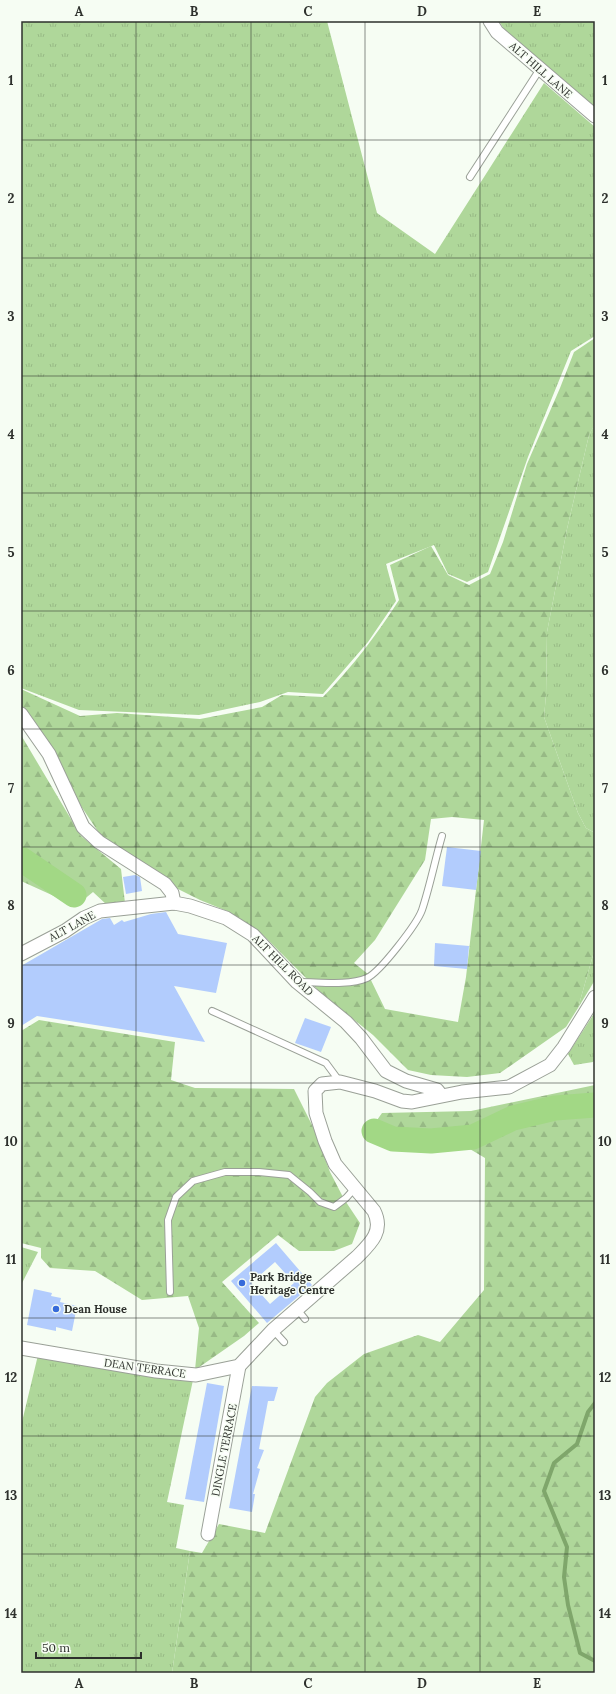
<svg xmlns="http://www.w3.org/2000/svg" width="616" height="1694" font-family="Lora,serif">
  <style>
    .grass { fill: url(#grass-tufts) }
    .forest { fill: url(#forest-firs); fill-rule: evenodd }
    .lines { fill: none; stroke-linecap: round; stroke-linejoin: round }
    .stream { stroke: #7fa66b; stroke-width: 4 }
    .river { stroke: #a2d885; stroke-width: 25 }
    .building { fill: #b2ccfd; fill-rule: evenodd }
    .service-casing { stroke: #9aa097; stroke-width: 8 }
    .minor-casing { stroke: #9aa097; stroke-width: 15 }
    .service { stroke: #fff; stroke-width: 6 }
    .minor { stroke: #fff; stroke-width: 13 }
    .grid { fill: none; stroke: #2e312d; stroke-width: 1; stroke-opacity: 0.55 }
    .poi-dot { fill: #366bda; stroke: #f6fdf3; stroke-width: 1.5 }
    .labels { text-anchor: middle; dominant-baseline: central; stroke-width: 3; stroke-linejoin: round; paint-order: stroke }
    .street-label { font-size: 11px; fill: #2e312d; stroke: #f6fdf3 }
    .poi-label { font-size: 11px; font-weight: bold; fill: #2e312d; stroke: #f6fdf3; text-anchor: start }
    .neatline { fill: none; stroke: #2e312d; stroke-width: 1.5 }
    .grid-label { font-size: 13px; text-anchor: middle; font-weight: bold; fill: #2e312d }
  </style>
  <defs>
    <pattern id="grass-tufts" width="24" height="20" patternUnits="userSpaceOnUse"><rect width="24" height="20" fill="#afd79a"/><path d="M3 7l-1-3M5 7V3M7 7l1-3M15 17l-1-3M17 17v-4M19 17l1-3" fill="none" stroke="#97b985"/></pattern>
    <pattern id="forest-firs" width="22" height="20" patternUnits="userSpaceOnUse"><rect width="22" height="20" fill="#afd79a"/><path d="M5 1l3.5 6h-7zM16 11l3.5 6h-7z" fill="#97b985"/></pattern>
  </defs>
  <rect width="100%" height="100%" fill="#f6fdf3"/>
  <g class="grass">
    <polygon points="21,21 327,21 377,213 435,254 544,83 595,127 595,336 571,351 528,457 488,572 467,582 448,574 434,545 386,564 396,601 368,642 323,694 288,692 260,702 199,715 79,710 21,688"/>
    <polygon points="499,21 595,21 595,107 504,29"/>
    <polygon points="595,423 595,833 586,828 578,813 544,717 546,695 547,632 567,529 589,435"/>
    <polygon points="595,948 595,980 578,1008"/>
    <polygon points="595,1012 595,1059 593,1062 574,1065 568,1054"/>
    <polygon points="21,1247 38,1252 21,1285"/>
    <polygon points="38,1355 193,1380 167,1502 184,1505 176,1548 190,1551 172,1673 21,1673 21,1426"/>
  </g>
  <g class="forest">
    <path d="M 595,338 L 595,424 L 589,435 L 567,529 L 547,632 L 546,695 L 544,717 L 578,813 L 586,828 L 595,833 L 595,948 L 578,1008 L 566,1027 L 500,1073 L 467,1077 L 431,1075 L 408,1070 L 373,1035 L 322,994 L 263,935 L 227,911 L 200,900 L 176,888 L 101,836 L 81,806 L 61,765 L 23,709 L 21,704 L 21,689 L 80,716 L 117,713 L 200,719 L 262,707 L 282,695 L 323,697 C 353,666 376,636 399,600 L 390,565 L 431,546 L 448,575 L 469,585 L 490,574 L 503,542 L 527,464 L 560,388 L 574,352 ZM 452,817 L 484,820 L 466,977 L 458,1022 L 385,1009 L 368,974 L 354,963 L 375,940 L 425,860 L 431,819 Z"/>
    <polygon points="21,735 81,836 121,869 125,903 107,905 93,892 76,906 21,881"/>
    <polygon points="39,1020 175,1042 171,1080 195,1088 294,1089 313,1127 330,1172 344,1199 360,1223 352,1244 334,1251 299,1251 278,1235 222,1282 259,1323 244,1336 195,1370 199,1328 188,1296 142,1300 95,1271 50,1268 41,1258 41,1248 21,1243 21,1031"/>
    <polygon points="595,1085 595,1673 172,1673 190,1551 202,1553 219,1524 265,1533 315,1397 327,1383 364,1354 418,1335 440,1342 484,1290 485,1158 448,1136 365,1137 382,1113 471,1111"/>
  </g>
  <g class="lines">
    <polyline class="stream" points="595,1403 588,1412 577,1444 554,1463 544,1491 567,1547 564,1577 568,1605 580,1653 595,1661"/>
    <g class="river">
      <polyline points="21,859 74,895"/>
      <polyline points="374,1131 393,1139 431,1141 473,1137 513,1118 555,1108 595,1105"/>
    </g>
  </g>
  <g class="building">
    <polygon points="447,847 481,851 476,890 442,886"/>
    <polygon points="135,875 140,877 142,891 126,894 123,877"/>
    <polygon points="166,912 178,934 227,943 216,993 174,986 205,1042 37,1016 21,1026 21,966 102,919 110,918 114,925 122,920 124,922 151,914"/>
    <polygon points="435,943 469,946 467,969 434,966"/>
    <polygon points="305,1018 331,1027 321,1052 295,1043"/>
    <path d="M 276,1243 L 312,1285 L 267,1323 L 231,1281 ZM 275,1262 L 294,1283 L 270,1304 L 251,1283 Z"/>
    <polygon points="34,1289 52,1293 51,1296 61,1298 60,1302 77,1306 72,1331 56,1327 56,1331 27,1325"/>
    <polygon points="207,1383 224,1386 204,1502 185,1499"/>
    <polygon points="252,1386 278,1387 274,1401 268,1401 259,1449 264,1450 257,1468 260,1469 253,1494 255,1494 252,1512 229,1508"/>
  </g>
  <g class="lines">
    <g class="service-casing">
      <g id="service">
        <polyline points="470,177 540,69"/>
        <path d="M 300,982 C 320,982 348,986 367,978 C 380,972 417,924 422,910 C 430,886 435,860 442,836"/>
        <polyline points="212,1011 326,1063 340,1082"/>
        <polyline points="170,1292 168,1220 176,1197 193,1181 225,1172 259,1172 289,1175 310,1192 320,1202 334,1207 346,1198 355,1188"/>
        <polyline points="297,1309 305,1319"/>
        <polyline points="273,1330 284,1342"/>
      </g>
    </g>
    <g class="minor-casing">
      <g id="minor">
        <polyline points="490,21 497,32 595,116"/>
        <polyline points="21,714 49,754 83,827 99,842 165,884 172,893 174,903"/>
        <polyline points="21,954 65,931 84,918 100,911 174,903 190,906 226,918 253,935 297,982 346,1022 361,1038 386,1071 406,1081 437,1090 441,1095"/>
        <path d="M 21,1348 L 156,1371 L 196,1375 L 239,1366 L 273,1330 L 357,1257 C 371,1243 384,1231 374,1211 L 335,1164 L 325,1141 L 316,1113 L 315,1091 L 322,1084 L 340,1082 L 375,1091 L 402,1101 L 412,1102 L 462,1092 L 509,1087 L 550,1065 L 564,1047 L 595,997"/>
        <polyline points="208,1534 239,1366"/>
      </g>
    </g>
    <use href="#service" class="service"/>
    <use href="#minor" class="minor"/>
  </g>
  <path class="grid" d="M 136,21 L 136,1673M 251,21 L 251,1673M 365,21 L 365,1673M 480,21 L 480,1673M 21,140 L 595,140M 21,258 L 595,258M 21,376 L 595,376M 21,493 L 595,493M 21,611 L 595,611M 21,729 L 595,729M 21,847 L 595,847M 21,965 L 595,965M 21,1083 L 595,1083M 21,1201 L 595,1201M 21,1318 L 595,1318M 21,1436 L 595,1436M 21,1554 L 595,1554"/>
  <g class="poi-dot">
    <circle cx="242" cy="1283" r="4"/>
    <circle cx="56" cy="1309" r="4"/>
  </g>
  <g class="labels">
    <g class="street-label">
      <text transform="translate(541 70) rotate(41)">ALT HILL LANE</text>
      <text transform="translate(72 926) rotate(-29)">ALT LANE</text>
      <text transform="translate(283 965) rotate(45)">ALT HILL ROAD</text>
      <text transform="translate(145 1368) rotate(8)">DEAN TERRACE</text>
      <text transform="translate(224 1450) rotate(-79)">DINGLE TERRACE</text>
    </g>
    <g class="poi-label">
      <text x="250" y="1277">Park Bridge<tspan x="250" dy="13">Heritage Centre</tspan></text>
      <text x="64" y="1309">Dean House</text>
    </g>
  </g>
  <rect width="616" height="1694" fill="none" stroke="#f6fdf3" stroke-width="44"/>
  <path d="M36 1652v6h105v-6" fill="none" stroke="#2e312d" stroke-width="2"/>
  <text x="42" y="1652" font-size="12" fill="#2e312d" stroke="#f6fdf3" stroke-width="3" paint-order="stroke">50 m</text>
  <rect x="22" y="22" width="572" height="1650" class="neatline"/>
  <g class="grid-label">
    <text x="79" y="16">A</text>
    <text x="194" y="16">B</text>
    <text x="308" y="16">C</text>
    <text x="422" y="16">D</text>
    <text x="537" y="16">E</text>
    <text x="11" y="85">1</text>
    <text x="605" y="85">1</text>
    <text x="11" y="203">2</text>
    <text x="605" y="203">2</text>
    <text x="11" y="321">3</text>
    <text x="605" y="321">3</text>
    <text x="11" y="439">4</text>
    <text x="605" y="439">4</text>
    <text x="11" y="557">5</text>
    <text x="605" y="557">5</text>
    <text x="11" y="675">6</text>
    <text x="605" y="675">6</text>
    <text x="11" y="793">7</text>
    <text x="605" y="793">7</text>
    <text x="11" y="910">8</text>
    <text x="605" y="910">8</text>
    <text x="11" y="1028">9</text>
    <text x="605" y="1028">9</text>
    <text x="11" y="1146">10</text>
    <text x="605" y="1146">10</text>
    <text x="11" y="1264">11</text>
    <text x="605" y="1264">11</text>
    <text x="11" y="1382">12</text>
    <text x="605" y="1382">12</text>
    <text x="11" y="1500">13</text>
    <text x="605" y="1500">13</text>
    <text x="11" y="1618">14</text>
    <text x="605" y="1618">14</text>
    <text x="79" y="1688">A</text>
    <text x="194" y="1688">B</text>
    <text x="308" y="1688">C</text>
    <text x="422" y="1688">D</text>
    <text x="537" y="1688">E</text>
  </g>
</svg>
